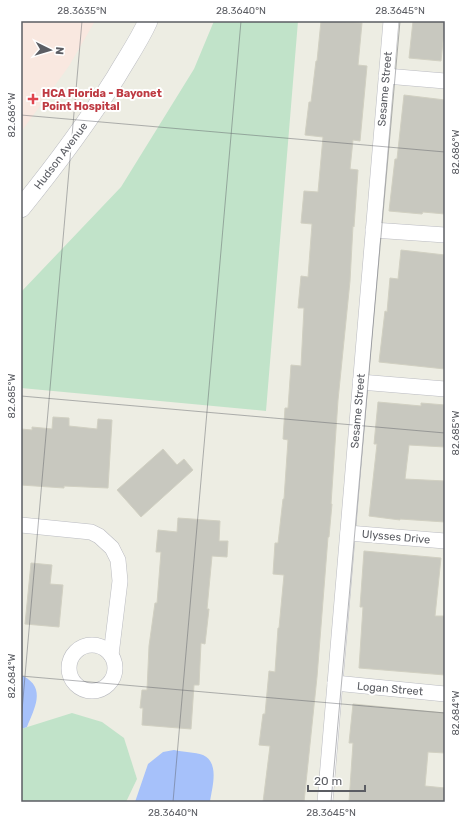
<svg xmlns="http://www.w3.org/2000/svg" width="466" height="823" font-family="Rubik,sans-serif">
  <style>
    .medical { fill: #f9e8e0 }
    .green { fill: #c1e3c9 }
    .water { fill: #a6c1fa }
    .building { fill: #c8c8bf; stroke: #d1d0c2 }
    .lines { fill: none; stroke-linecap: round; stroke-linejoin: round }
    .minor-casing { stroke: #babbc1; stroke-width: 16 }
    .tertiary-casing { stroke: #babbc1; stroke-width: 20 }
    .minor { stroke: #fff; stroke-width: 15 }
    .tertiary { stroke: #fff; stroke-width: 19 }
    .ticks { fill: none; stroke: #5b5d63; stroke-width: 1; stroke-opacity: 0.45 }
    .health-dot { fill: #e0444e; stroke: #fff; stroke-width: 1.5 }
    .labels { text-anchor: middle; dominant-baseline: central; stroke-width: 4; stroke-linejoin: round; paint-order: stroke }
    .street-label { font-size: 11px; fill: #5b5d63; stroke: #fff }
    .health-label { font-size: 11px; font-weight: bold; fill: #be3a42; stroke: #fff; text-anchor: start }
    .neatline { fill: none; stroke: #5b5d63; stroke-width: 1.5 }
    .ticks-label { font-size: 10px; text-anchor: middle; fill: #5b5d63 }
  </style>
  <rect width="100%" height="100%" fill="#edede3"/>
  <polygon class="medical" points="21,21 95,21 69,66 21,132"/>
  <g class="green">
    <polygon points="214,21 298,21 266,411 21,388 21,292 121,187 194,69"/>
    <polygon points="72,713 102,722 124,738 137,779 126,802 21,802 21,729"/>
  </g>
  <g class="water">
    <path d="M 23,676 C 47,688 34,709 27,727 L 21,729 L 21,677 Z"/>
    <path d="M 174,750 C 183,752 195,752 203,755 C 220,763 212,787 210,802 L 135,802 L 148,764 L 163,752 Z"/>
  </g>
  <g class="building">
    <polygon points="321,21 362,23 358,65 367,66 360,141 353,140 350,169 358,170 354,227 353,226 350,281 338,400 331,504 332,504 329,537 328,537 317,677 304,802 263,802 270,746 259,745 263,714 265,714 269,671 275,672 278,628 279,628 284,575 273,574 275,543 278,543 283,499 284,499 288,440 283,439 285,408 288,408 291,365 301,366 304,308 298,308 301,276 308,277 312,224 301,223 304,191 318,192 323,137 305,135 309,102 311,102 316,61 317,61"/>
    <polygon points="413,21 445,21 441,61 409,58"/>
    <polygon points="404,95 445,100 445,214 423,212 422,214 389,211 395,159 397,159"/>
    <polygon points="401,250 445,255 445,369 379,362 385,311 387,312 390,278 398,279"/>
    <polygon points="378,402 421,406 421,403 445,405 445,447 409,445 405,479 445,481 445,522 400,519 400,520 369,516 377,444 374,444"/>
    <polygon points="53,417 69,418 69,426 97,429 98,419 112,420 108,488 64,486 64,488 21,485 21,429 32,430 32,427 52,429"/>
    <polygon points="163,449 177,465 184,459 193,470 141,517 117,490"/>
    <polygon points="178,518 220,521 219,541 228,541 227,557 212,556 207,609 209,609 205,644 201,643 199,685 194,685 191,729 142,725 143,708 140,708 142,690 147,690 149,646 155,603 157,603 161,552 156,552 158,530 177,532"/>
    <polygon points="364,551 441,558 435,616 445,616 445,675 359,668 363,607 360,607"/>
    <polygon points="31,563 52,565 50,584 63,585 59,627 25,624"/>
    <polygon points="353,704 445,713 445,753 428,752 425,786 445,788 445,802 349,802 353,743 349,743"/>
  </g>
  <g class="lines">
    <g class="minor-casing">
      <g id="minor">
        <polyline points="386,76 445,81"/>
        <polyline points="373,230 445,235"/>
        <polyline points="360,382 445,389"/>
        <polyline points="21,525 91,532 99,536 112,548 118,560 120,581 111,655"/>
        <polyline points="348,533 445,541"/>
        <circle cx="92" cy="668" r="23"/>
        <polyline points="335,683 445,694"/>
        <polyline points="325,802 391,21"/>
      </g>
    </g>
    <g class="tertiary-casing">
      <path id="tertiary" d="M 21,208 C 55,166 87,123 116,77 C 127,58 139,41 148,21"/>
    </g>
    <use href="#minor" class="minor"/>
    <use href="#tertiary" class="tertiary"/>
  </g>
  <path class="ticks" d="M 21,115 L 445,152M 21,396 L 445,433M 21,676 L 445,713M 21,722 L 82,21M 173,802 L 241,21M 331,802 L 400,21"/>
  <path class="health-dot" d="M31 93h4v4h4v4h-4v4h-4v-4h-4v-4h4z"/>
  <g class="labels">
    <g class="street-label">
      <text transform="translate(385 89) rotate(-85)">Sesame Street</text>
      <text transform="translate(61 156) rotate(-53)">Hudson Avenue</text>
      <text transform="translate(358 411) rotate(-85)">Sesame Street</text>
      <text transform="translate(396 537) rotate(5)">Ulysses Drive</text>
      <text transform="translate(390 689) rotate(5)">Logan Street</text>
    </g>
    <g class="health-label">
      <text x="42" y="93">HCA Florida - Bayonet<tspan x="42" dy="13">Point Hospital</tspan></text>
    </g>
  </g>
  <rect width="466" height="823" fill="none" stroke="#ffffff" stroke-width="44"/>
  <g transform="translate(50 50) rotate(95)" stroke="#ffffff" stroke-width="3" paint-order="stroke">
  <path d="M0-3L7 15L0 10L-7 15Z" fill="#5b5d63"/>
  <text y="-6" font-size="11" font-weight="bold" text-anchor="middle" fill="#5b5d63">N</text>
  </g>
  <path d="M308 785v6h57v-6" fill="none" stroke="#5b5d63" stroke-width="2"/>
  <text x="314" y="785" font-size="12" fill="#5b5d63" stroke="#ffffff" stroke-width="3" paint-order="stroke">20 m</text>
  <rect x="22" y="22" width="422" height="779" class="neatline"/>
  <g class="ticks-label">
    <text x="82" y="14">28.3635°N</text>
    <text x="241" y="14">28.3640°N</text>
    <text x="400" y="14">28.3645°N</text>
    <text transform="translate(11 115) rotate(-90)" y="4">82.686°W</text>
    <text transform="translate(455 152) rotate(-90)" y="4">82.686°W</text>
    <text transform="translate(11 396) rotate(-90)" y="4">82.685°W</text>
    <text transform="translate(455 433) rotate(-90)" y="4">82.685°W</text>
    <text transform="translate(11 676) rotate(-90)" y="4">82.684°W</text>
    <text transform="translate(455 713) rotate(-90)" y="4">82.684°W</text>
    <text x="173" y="816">28.3640°N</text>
    <text x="331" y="816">28.3645°N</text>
  </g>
</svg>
